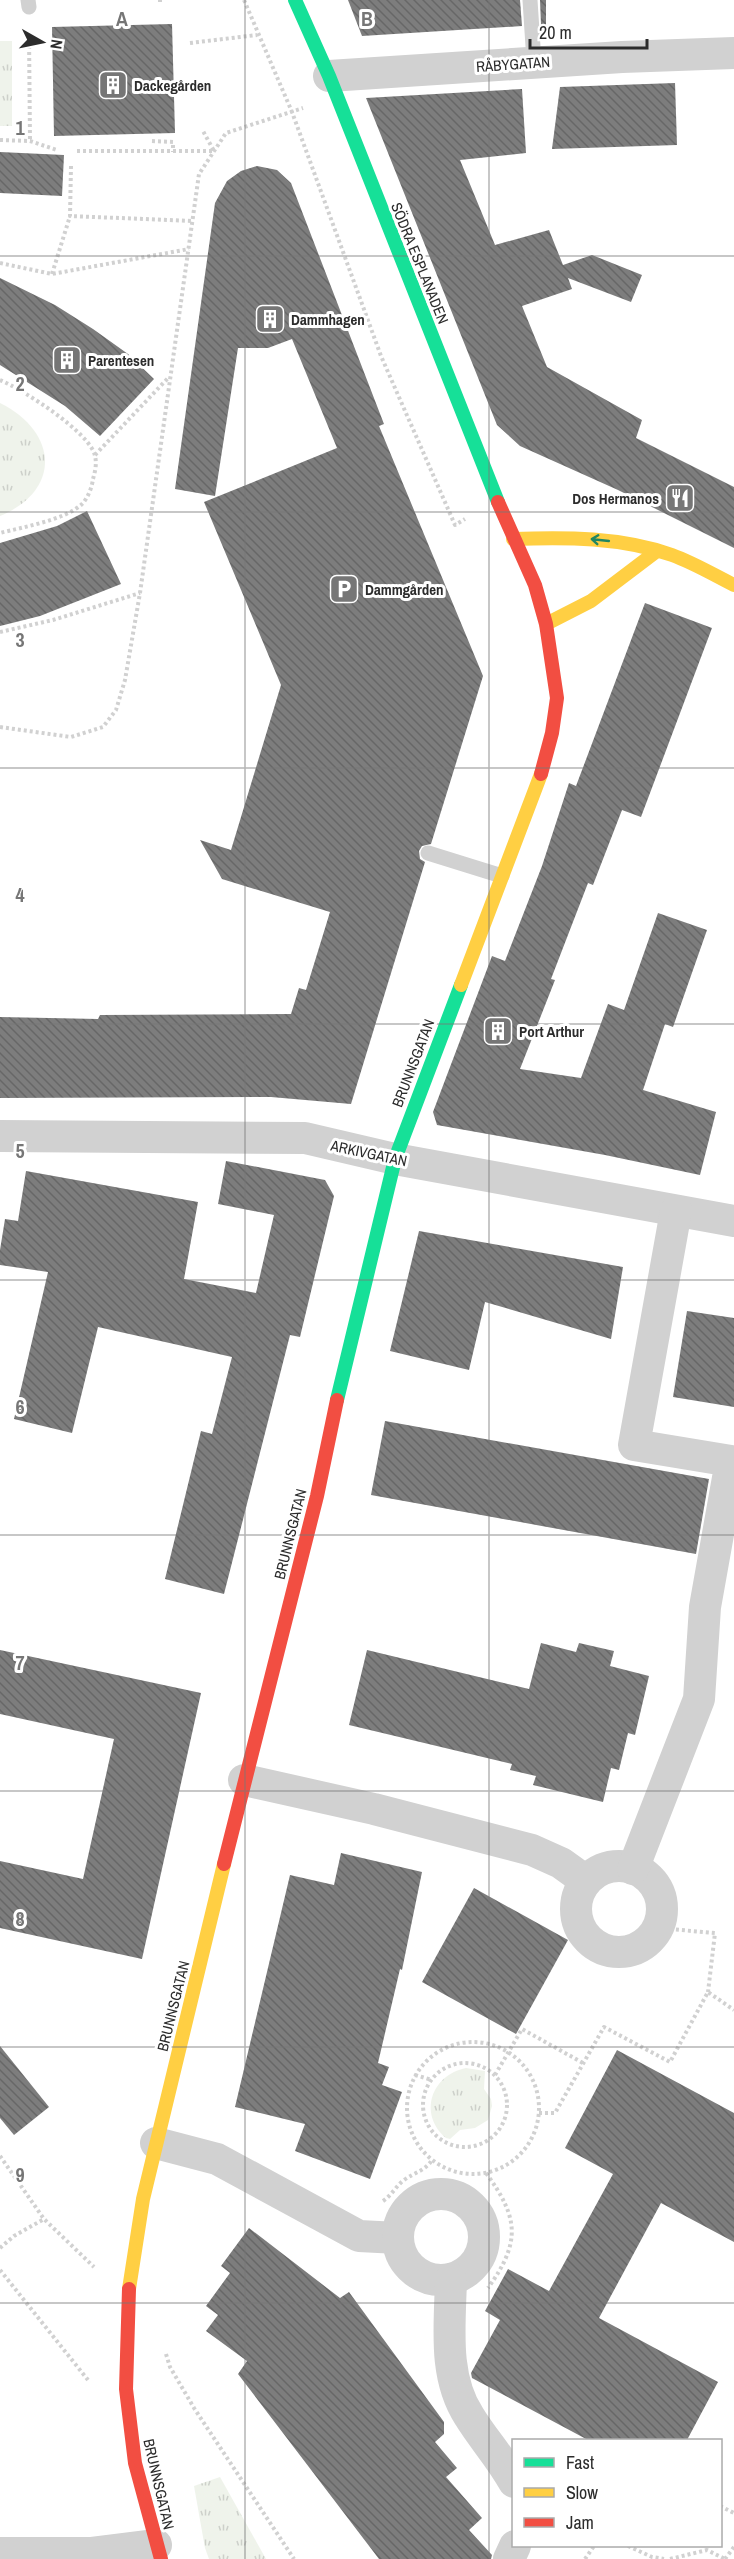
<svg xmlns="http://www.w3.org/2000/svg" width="734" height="2559" font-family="'Archivo Narrow',sans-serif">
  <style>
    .grass { fill: url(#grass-tufts) }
    .building { fill: url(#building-back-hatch) }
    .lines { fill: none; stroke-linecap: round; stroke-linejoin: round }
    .path { stroke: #d1d1d1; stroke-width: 4; stroke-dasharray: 3 3; stroke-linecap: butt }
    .lane { stroke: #d1d1d1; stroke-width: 15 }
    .street { stroke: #d1d1d1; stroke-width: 32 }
    .fast { stroke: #16e098; stroke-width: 14 }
    .slow { stroke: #ffcf43; stroke-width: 14 }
    .jam { stroke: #f24e42; stroke-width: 14 }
    .oneway { stroke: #218662 }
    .grid { fill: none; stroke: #767676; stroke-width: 1.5; stroke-opacity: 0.55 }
    .labels { text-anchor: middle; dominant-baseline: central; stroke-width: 6; stroke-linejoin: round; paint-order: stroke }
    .street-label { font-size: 15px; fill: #2c2c2c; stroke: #fff }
    .poi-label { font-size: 15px; font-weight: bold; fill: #2c2c2c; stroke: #fff; text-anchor: start }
    .grid-label { font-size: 20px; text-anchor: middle; font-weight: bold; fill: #767676; stroke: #fff; stroke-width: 6; stroke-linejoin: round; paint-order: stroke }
  </style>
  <defs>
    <pattern id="grass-tufts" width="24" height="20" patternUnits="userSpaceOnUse" patternTransform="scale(1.5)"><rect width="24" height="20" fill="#eff3eb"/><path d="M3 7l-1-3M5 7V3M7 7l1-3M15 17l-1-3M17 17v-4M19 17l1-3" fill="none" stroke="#cdd0ca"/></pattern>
    <pattern id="building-back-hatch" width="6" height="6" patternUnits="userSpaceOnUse" patternTransform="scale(1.5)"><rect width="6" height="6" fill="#7d7d7d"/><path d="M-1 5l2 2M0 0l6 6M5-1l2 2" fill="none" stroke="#676767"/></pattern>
  </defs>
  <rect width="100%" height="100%" fill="#fff"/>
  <g class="grass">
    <rect x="0" y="41" width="12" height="85"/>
    <path d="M 0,403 C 58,432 62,490 0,516 Z"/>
    <path d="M 466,2068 L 485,2071 L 484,2089 L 491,2099 L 492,2106 L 488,2120 L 475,2128 L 460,2130 L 450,2139 L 446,2138 C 418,2114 431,2075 466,2068 Z"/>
    <polygon points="220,2477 266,2559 209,2559 205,2548 194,2486"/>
  </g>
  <g class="building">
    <polygon points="348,0 520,0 522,26 362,36"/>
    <polygon points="540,0 546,0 546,25 541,25"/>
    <polygon points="172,24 175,133 54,136 52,27"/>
    <polygon points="675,83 677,145 552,149 560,87"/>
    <polygon points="522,89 526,153 460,160 495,245 549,230 563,265 592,255 642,275 631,302 568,278 572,289 522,306 547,367 642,420 636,438 734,487 734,548 618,490 520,446 497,425 366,98"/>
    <polygon points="0,152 64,155 62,196 0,193"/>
    <polygon points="257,166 277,170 291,183 384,424 379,426 483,676 431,844 422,846 419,851 420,859 425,862 351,1104 271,1097 0,1098 0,1017 98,1019 100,1015 291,1014 299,988 306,990 330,912 222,879 200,840 231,850 281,685 204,502 337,448 292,339 268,348 238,348 215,496 175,489 215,203 227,181 241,171"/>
    <polygon points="0,278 55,305 93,329 128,354 154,379 100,436 65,406 0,365"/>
    <polygon points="87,511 121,584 40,616 0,626 0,543 57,526"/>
    <polygon points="645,603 712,628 641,817 622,810 593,885 588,883 551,979 555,980 520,1069 581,1078 608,1004 624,1010 658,913 707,930 673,1027 665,1024 643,1090 716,1112 700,1175 605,1155 437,1125 433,1112 492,956 505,961 542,866 569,783 576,786"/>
    <polygon points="226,1161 325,1180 334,1196 300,1337 290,1335 224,1594 165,1579 201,1431 212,1434 232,1357 98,1327 72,1433 14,1419 48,1272 0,1265 0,1250 5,1219 18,1221 26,1171 198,1202 184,1279 256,1293 274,1215 218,1204"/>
    <polygon points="419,1231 623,1267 611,1339 485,1302 469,1370 390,1351"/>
    <polygon points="687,1311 734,1318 734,1407 673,1397"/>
    <polygon points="385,1421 709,1479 696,1554 371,1495"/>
    <polygon points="541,1643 576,1652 579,1643 614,1651 610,1666 649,1676 635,1735 628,1733 619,1770 611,1768 603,1802 533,1785 536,1776 510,1770 512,1764 349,1725 367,1650 529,1689"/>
    <polygon points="0,1650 201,1693 142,1959 0,1928 0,1861 83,1879 114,1739 0,1714"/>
    <polygon points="341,1853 422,1872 402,1970 400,1969 378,2063 389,2067 382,2085 402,2092 370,2179 295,2151 305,2124 235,2107 290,1875 334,1885"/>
    <polygon points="474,1888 568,1940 516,2034 422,1982"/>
    <polygon points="0,2046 49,2107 14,2135 0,2118"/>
    <polygon points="617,2050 734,2113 734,2242 661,2203 599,2318 718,2382 687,2440 588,2440 472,2378 471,2373 500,2320 485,2311 508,2269 549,2291 613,2174 565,2148"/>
    <polygon points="249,2228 340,2298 349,2292 444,2422 444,2434 435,2442 457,2468 446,2477 482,2518 469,2530 492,2555 491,2559 379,2559 238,2374 247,2361 206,2331 218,2315 206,2306 230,2273 221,2266"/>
  </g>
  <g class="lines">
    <g class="path">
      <polyline points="244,0 292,112 381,356 455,525 465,519"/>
      <polyline points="160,2 160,0"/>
      <polyline points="29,34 30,141"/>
      <polyline points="190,43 257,35"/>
      <polyline points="0,140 30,141 57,150"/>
      <polyline points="152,141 173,142 173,152"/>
      <polyline points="77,151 214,151 203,131"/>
      <polyline points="71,166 70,216 193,221"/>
      <polyline points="0,263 52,274 189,249"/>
      <polyline points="52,274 70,216"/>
      <path d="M 0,380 C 22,389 91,433 95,456 C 97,464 95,472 93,479 C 92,487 88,498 82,504 C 65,520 23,527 0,533"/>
      <polyline points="95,455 169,377"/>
      <polyline points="0,632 53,620 140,593"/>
      <polyline points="0,727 71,737 103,727 116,710 125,680 140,593 199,174 226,133 303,108"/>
      <polyline points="658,1928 715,1933 708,1992"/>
      <circle cx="473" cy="2108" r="66"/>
      <circle cx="465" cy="2105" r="42"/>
      <polyline points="415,2075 432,2080"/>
      <polyline points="495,2075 522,2029 583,2063"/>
      <polyline points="539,2113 555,2113 604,2027 670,2062 708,1992 734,2010"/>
      <polyline points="0,2156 44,2219 94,2267"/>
      <path d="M 486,2173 C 519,2218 521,2242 488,2288"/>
      <path d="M 383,2201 C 392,2195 396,2186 404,2180 C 415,2172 425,2171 432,2160"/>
      <polyline points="0,2248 14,2236 44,2219"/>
      <polyline points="0,2270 88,2380"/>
      <polyline points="166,2354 170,2367 194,2408 294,2559"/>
      <polyline points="720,2506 734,2513"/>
      <polyline points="628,2546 652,2557 664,2559"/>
      <polyline points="585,2559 594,2546"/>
      <polyline points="670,2559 707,2550 725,2559"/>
      <polyline points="725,2559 734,2547"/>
    </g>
    <g class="lane">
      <polyline points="28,0 29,7"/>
      <polyline points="530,0 534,62"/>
      <polyline points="428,853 502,876"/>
    </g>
    <g class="street">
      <polyline points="329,76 622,57 734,53"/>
      <polyline points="0,1136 305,1138 395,1159 734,1221"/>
      <polyline points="244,1780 374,1809 532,1850 561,1863 586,1881"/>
      <circle cx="619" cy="1909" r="43"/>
      <polyline points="633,1869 699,1699 705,1607 731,1461 634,1445 676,1211"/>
      <polyline points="156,2143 217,2159 359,2236 398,2238"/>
      <circle cx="441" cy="2237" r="43"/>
      <path d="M 451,2279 C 450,2325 443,2376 469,2416 C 483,2439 501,2458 514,2482"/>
      <polyline points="0,2553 92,2553 156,2545"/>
      <polyline points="509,2559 515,2546"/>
    </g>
    <g class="fast">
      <polyline points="295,0 329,76 498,502"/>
      <polyline points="337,1400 395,1159 461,985"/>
    </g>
    <g class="slow">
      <path d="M 513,539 C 566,537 621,537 672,555 C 694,563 714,575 734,585"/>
      <polyline points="546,624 591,601 657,551"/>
      <polyline points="461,985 541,774"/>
      <polyline points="129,2289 143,2199 224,1864"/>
    </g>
    <g class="jam">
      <polyline points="498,502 535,585 546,624 557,698 552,733 541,774"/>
      <polyline points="224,1864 317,1496 337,1400"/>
      <polyline points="129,2289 126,2389 135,2463 161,2559"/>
    </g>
  </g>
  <defs><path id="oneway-shaft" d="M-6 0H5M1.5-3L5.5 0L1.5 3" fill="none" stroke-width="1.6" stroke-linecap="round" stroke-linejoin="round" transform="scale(1.5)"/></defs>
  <use class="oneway" href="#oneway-shaft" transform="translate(600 540) rotate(-174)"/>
  <path class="grid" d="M 245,0 L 245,2559M 489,0 L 489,2559M 0,256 L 734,256M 0,512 L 734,512M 0,768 L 734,768M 0,1024 L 734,1024M 0,1280 L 734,1280M 0,1535 L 734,1535M 0,1791 L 734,1791M 0,2047 L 734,2047M 0,2303 L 734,2303"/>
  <defs>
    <g id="building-square" transform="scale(1.5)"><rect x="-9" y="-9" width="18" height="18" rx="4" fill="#767676" stroke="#fff"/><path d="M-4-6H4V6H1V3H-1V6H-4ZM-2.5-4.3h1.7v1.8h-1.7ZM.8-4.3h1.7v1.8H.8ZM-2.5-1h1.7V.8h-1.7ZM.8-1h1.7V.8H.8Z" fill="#fff"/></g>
    <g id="restaurant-square" transform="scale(1.5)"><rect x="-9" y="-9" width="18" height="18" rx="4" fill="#767676" stroke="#fff"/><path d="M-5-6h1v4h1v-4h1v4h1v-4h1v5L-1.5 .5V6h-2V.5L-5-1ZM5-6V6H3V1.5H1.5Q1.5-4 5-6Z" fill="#fff"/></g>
    <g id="parking-square" transform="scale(1.5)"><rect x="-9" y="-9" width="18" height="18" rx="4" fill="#767676" stroke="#fff"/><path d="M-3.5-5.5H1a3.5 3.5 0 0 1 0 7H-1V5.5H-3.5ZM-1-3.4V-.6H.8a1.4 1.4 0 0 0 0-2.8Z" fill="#fff"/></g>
  </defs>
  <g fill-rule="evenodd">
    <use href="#building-square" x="113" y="85"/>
    <use href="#building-square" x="270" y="319"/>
    <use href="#building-square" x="67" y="360"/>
    <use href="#restaurant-square" x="680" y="498"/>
    <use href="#parking-square" x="344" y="589"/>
    <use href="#building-square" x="498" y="1031"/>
  </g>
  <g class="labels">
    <g class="street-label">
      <text transform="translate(513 64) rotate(-4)">RÅBYGATAN</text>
      <text transform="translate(420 263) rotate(68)">SÖDRA ESPLANADEN</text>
      <text transform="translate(413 1063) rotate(-69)">BRUNNSGATAN</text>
      <text transform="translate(369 1153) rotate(12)">ARKIVGATAN</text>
      <text transform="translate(290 1534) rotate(-76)">BRUNNSGATAN</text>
      <text transform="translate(173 2006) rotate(-76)">BRUNNSGATAN</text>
      <text transform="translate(159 2484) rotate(77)">BRUNNSGATAN</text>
    </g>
    <g class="poi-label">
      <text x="134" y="85">Dackegården</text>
      <text x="291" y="319">Dammhagen</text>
      <text x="88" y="360">Parentesen</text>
      <text x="659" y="498" text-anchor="end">Dos Hermanos</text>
      <text x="365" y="589">Dammgården</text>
      <text x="519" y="1031">Port Arthur</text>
    </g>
  </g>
  <g class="grid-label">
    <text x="122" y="26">A</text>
    <text x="367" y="26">B</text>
    <text x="20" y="135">1</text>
    <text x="20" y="391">2</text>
    <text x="20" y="647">3</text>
    <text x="20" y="902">4</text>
    <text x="20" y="1158">5</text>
    <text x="20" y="1414">6</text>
    <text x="20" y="1670">7</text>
    <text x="20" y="1926">8</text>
    <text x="20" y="2182">9</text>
  </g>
  <rect x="512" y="2439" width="210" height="108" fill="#ffffff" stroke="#ababab" stroke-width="1.5"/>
  <rect x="524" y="2458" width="30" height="9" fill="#16e098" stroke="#ababab" stroke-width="1.5"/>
  <text x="566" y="2469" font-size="18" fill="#2c2c2c">Fast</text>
  <rect x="524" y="2488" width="30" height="9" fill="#ffcf43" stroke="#ababab" stroke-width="1.5"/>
  <text x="566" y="2499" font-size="18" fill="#2c2c2c">Slow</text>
  <rect x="524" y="2518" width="30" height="9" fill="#f24e42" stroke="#ababab" stroke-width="1.5"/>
  <text x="566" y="2529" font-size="18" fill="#2c2c2c">Jam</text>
  <g transform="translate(42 42) rotate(99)" stroke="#ffffff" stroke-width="4.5" paint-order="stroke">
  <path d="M0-4.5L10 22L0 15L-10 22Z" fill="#2c2c2c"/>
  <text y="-9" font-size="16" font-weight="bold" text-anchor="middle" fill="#2c2c2c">N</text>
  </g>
  <path d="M530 39v9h117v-9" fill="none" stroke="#2c2c2c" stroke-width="3"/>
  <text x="539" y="39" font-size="18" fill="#2c2c2c" stroke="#ffffff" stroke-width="4.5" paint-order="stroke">20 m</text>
</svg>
